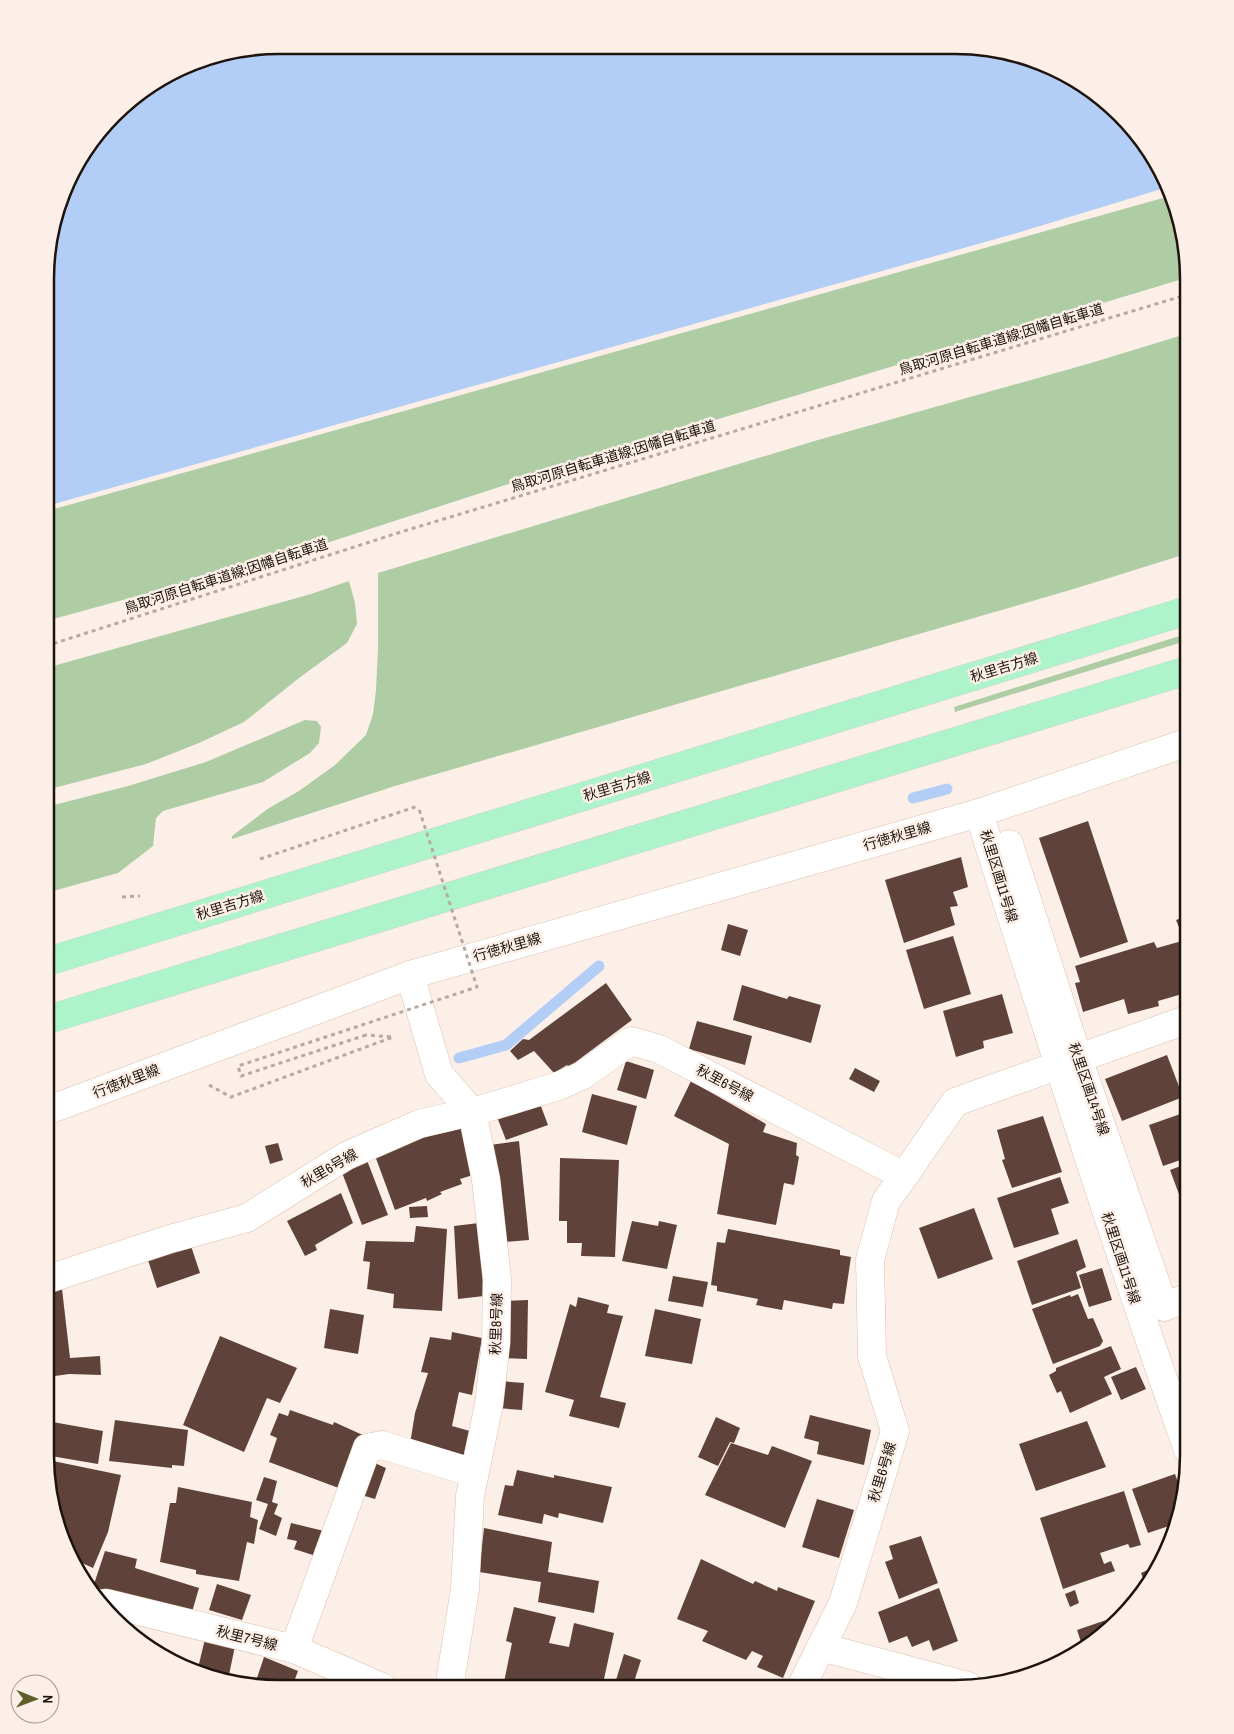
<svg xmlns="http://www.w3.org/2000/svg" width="1234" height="1734" font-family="'Archivo Narrow','Noto Sans JP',sans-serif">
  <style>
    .green { fill: #aecda5 }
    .water { fill: #b3cef6 }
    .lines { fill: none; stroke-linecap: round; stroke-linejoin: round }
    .stream { stroke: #b3cef6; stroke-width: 11 }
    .building { fill: #5f433a }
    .minor-casing { stroke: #ddc0ad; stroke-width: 29 }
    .major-casing { stroke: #d2d0cf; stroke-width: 29 }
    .path { stroke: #b5aaa2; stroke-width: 3; stroke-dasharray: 4 4; stroke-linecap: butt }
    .minor { stroke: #fff; stroke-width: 28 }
    .major { stroke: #adf4cb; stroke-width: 28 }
    .path-bridge { stroke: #b5aaa2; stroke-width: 3; stroke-dasharray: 4 4; stroke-linecap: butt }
    .labels { text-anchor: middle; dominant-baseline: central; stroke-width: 5; stroke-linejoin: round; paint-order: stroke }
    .street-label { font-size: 14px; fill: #1e140d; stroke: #fbefe7 }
    .rim { fill: none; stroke: #1e140d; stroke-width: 2.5 }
  </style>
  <rect width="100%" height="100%" fill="#fbefe7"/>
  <g class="green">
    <polygon points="1170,196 1189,277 592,457 305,550 46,621 47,511"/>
    <polygon points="1189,333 1189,553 1077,588 395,786 232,839 232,836 269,808 299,791 335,765 366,735 373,714 376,690 378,648 378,573 818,440 1091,363"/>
    <polygon points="349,581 355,603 357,624 347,643 299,678 244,722 199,743 146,764 46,790 46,668 311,594"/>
    <polygon points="1189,633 1189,640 955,712 954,707"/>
    <polygon points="305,720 317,721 321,727 319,743 310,753 263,782 163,811 156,818 153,846 118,873 46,893 46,807 128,786 206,762"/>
  </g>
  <polygon class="water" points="279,45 986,47 1044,63 1097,93 1165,176 1168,187 1017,233 47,506 47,248 76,162 125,103 204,58"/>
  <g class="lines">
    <g class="stream">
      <polyline points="913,798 947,789"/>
      <polyline points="459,1058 506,1045 599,966"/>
    </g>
  </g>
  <g class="building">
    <polygon points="1189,811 1189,830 1182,814"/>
    <polygon points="1088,821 1128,942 1080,958 1039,838"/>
    <polygon points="1189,855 1189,880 1180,860"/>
    <polygon points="961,857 968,887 953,892 958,906 950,907 955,925 904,943 885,880"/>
    <polygon points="1189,915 1189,929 1181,932 1176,920"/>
    <polygon points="728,924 748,930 740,956 721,950"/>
    <polygon points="953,936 971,994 924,1009 906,950"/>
    <polygon points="1189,939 1189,992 1158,1001 1159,1006 1128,1014 1124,999 1083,1012 1075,983 1080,982 1075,966 1154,942 1157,948"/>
    <polygon points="606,983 632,1020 569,1067 567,1065 554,1073 534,1051 518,1060 510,1051 523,1039 529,1040"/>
    <polygon points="742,985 787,999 789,996 821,1005 811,1043 733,1020"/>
    <polygon points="1002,994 1013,1033 983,1041 984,1048 956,1057 943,1011"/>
    <polygon points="697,1021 752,1036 745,1065 689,1049"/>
    <polygon points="1167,1055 1183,1097 1122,1121 1105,1079"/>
    <polygon points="626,1061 654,1070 646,1099 617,1090"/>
    <polygon points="855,1068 880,1081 874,1092 849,1079"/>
    <polygon points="691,1081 766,1124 763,1132 797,1143 796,1155 799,1157 794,1185 784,1183 776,1225 717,1214 729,1144 674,1116"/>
    <polygon points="592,1094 637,1106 627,1145 582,1132"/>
    <polygon points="539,1101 548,1125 506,1140 497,1117"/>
    <polygon points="1189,1111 1189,1157 1163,1166 1149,1125"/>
    <polygon points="1043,1116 1062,1172 1012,1188 1002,1160 1005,1159 997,1130"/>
    <polygon points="462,1124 473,1175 460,1179 462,1184 440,1192 442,1194 427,1201 426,1198 395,1210 374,1153"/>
    <polygon points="519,1141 529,1240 504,1242 490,1145"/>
    <polygon points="278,1143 283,1160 270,1164 265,1146"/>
    <polygon points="365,1155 388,1215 362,1225 341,1170"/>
    <polygon points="560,1158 619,1160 615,1257 581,1256 582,1243 567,1243 567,1221 559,1221"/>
    <polygon points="1189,1163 1189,1203 1183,1205 1170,1170"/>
    <polygon points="1060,1177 1069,1203 1051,1209 1059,1234 1014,1248 997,1198"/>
    <polygon points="341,1193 353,1223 315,1245 317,1250 305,1256 287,1221"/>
    <polygon points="427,1206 428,1217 410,1218 409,1207"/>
    <polygon points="974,1208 993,1259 938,1279 919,1228"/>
    <polygon points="632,1221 658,1226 659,1221 677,1225 667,1269 622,1261"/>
    <polygon points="479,1223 484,1296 458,1299 454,1226"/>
    <polygon points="416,1226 447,1229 442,1311 393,1308 394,1294 367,1289 370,1262 363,1261 366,1241 414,1242"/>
    <polygon points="728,1229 840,1250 840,1255 851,1257 844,1304 833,1303 832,1309 784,1300 782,1310 756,1305 758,1299 717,1291 717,1286 711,1285 717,1242 725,1243"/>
    <polygon points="1077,1239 1086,1267 1076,1272 1081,1288 1032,1305 1017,1261"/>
    <polygon points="191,1246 200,1273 157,1288 148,1260"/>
    <polygon points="1102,1268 1112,1300 1089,1307 1079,1275"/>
    <polygon points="673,1276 708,1282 703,1307 668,1301"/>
    <polygon points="62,1289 70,1358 100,1356 101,1375 69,1374 48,1377 45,1361 45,1294"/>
    <polygon points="1078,1294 1088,1319 1093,1318 1103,1341 1100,1346 1053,1364 1032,1309 1070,1295 1071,1297"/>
    <polygon points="578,1297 609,1305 607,1313 623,1316 600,1397 626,1403 619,1428 569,1416 574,1400 545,1392 570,1304 576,1307"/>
    <polygon points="528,1300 527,1359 503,1358 504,1301"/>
    <polygon points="330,1309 364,1315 358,1354 324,1348"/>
    <polygon points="655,1309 701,1319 692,1364 645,1356"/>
    <polygon points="452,1332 482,1338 472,1395 459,1392 452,1426 470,1431 462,1461 410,1444 415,1413 428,1373 421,1372 430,1337 451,1340"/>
    <polygon points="220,1336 297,1368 280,1403 267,1398 244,1452 183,1425"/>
    <polygon points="1111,1346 1121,1369 1104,1377 1112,1394 1070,1413 1061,1391 1057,1393 1049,1375 1056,1371 1056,1368"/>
    <polygon points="1136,1367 1146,1389 1121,1400 1111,1377"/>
    <polygon points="1189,1377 1189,1390 1186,1391 1182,1379"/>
    <polygon points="500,1381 524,1383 522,1410 497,1408"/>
    <polygon points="290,1410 333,1425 334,1422 365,1436 344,1490 269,1462 277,1438 270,1435 279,1413 288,1416"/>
    <polygon points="810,1415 871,1430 864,1465 817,1454 819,1442 804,1438"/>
    <polygon points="716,1417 740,1428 734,1443 730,1442 718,1466 698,1457"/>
    <polygon points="115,1420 188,1430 184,1466 172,1465 172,1468 109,1461"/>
    <polygon points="47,1421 103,1431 98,1464 45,1455"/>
    <polygon points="1087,1421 1106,1467 1036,1491 1019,1444"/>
    <polygon points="731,1443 768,1455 772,1446 812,1461 785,1528 705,1495"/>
    <polygon points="48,1460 121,1475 108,1532 93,1568 69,1557 47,1464"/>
    <polygon points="370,1461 386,1468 375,1499 358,1494"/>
    <polygon points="517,1470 554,1478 554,1475 612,1487 603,1523 559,1513 558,1518 544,1514 542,1524 498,1515 505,1485 513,1486"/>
    <polygon points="1175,1474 1183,1497 1178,1523 1148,1533 1132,1489"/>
    <polygon points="264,1477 277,1481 272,1502 278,1504 274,1514 282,1518 276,1536 259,1529 268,1504 256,1500"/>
    <polygon points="178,1487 252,1502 250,1517 258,1520 254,1544 247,1542 239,1581 196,1574 196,1570 160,1562 170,1503 176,1503"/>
    <polygon points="1124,1491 1141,1545 1130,1548 1128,1544 1100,1553 1104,1564 1111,1561 1115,1571 1063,1589 1040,1518"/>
    <polygon points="817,1499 854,1510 839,1558 802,1547"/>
    <polygon points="291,1523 324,1531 316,1556 294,1549 297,1541 287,1539"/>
    <polygon points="484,1528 552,1542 548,1572 599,1581 594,1613 538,1602 541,1582 479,1572"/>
    <polygon points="921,1536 938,1583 899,1599 885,1562 893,1559 889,1546"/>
    <polygon points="105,1551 137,1559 135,1568 199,1588 192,1612 93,1587"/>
    <polygon points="701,1559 753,1584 755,1581 777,1591 778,1587 815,1601 783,1678 757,1667 763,1656 752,1651 746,1660 702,1641 708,1631 677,1619"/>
    <polygon points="1159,1565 1149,1585 1147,1588 1141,1573"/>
    <polygon points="217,1584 251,1595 242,1620 209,1610"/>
    <polygon points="939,1588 958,1641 933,1651 929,1640 912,1647 907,1636 889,1643 878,1612"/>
    <polygon points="1075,1590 1079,1603 1070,1607 1065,1594"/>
    <polygon points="514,1607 556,1617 549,1643 569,1647 574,1623 614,1633 602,1688 503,1687 512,1643 506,1641"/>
    <polygon points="1115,1617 1117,1622 1109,1631 1083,1648 1077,1630"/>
    <polygon points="205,1639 235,1646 229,1675 198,1668"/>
    <polygon points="624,1654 641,1660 633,1685 616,1680"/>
    <polygon points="264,1657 298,1671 292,1687 254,1687"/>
    <polygon points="462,1682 484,1687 484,1688 460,1688"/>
  </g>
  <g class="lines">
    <g class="minor-casing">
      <g id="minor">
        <polyline points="1009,844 1078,1058 1164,1307 1189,1297"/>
        <polyline points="410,975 439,1074 472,1112 486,1180 497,1279 496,1342 489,1404 470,1496 465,1589 449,1688"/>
        <polyline points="46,1111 410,975 979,813"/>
        <polyline points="904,1176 955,1102 1189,1019"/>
        <polyline points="45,1280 170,1239 247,1218 346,1156 419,1124 483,1109 561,1085 583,1075 631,1041 659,1049 904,1176 886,1201 870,1260 872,1356 895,1431 843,1603 800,1689"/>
        <path d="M 1188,1450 C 1113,1239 1046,1026 979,813 L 1189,742"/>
        <polyline points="106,1603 294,1649 382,1687"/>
        <polyline points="821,1647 968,1686"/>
        <polyline points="294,1649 367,1448 382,1445 474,1473"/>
      </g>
    </g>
    <g class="major-casing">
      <g id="major">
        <polyline points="46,962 1189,610"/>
        <polyline points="46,1020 1189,670"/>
      </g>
    </g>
    <g class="path">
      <polyline points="46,646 404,531 1189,294"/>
      <polyline points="260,859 418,806"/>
      <polyline points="122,897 140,896"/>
      <polyline points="209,1085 231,1097 393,1037 366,1035"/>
    </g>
    <use href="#minor" class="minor"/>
    <use href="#major" class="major"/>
    <polyline class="path-bridge" points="366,1035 241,1076 238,1066 477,987 418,806"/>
  </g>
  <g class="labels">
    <g class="street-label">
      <text transform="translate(1001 339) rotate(-17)">鳥取河原自転車道線;因幡自転車道</text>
      <text transform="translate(613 456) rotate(-17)">鳥取河原自転車道線;因幡自転車道</text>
      <text transform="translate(226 576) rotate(-18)">鳥取河原自転車道線;因幡自転車道</text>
      <text transform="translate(1004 667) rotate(-17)">秋里吉方線</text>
      <text transform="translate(617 786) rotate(-17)">秋里吉方線</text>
      <text transform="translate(897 836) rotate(-16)">行徳秋里線</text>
      <text transform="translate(999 876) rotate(73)">秋里区画11号線</text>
      <text transform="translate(230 905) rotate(-17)">秋里吉方線</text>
      <text transform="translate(507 947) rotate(-16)">行徳秋里線</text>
      <text transform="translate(126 1081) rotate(-21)">行徳秋里線</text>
      <text transform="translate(725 1083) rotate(28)">秋里6号線</text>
      <text transform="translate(1089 1089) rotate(71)">秋里区画14号線</text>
      <text transform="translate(329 1168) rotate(-30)">秋里6号線</text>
      <text transform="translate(1121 1258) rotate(72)">秋里区画11号線</text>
      <text transform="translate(496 1324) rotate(-88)">秋里8号線</text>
      <text transform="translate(882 1472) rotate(-73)">秋里6号線</text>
      <text transform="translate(247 1638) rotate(14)">秋里7号線</text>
    </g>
  </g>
  <path d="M0 0H1234V1734H0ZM279 54H955A225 225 0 0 1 1180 279V1455A225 225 0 0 1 955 1680H279A225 225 0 0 1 54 1455V279A225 225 0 0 1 279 54Z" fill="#fbefe7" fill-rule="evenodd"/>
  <path class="rim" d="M279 54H955A225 225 0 0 1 1180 279V1455A225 225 0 0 1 955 1680H279A225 225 0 0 1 54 1455V279A225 225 0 0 1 279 54Z"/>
  <g transform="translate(35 1699) rotate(91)"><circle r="24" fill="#fbefe7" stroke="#a39790"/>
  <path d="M0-4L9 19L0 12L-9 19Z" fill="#605f2b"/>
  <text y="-8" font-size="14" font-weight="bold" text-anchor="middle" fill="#1e140d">N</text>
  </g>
</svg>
